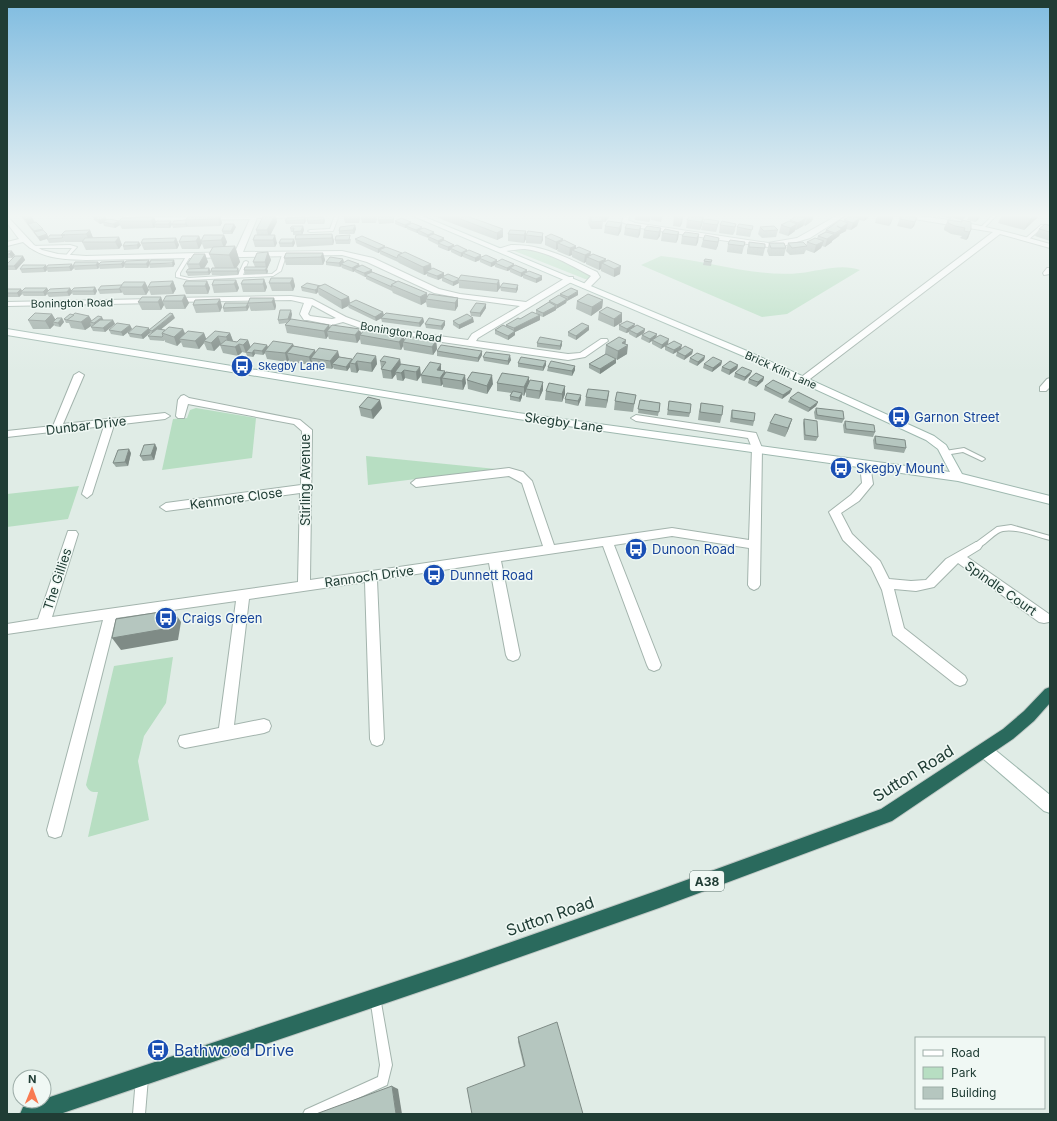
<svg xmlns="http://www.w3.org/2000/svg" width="1057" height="1121" font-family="Inter,sans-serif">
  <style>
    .green { fill: #b7dec2 }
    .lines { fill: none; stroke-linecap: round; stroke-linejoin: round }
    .lane-casing { stroke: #a3b4ad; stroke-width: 2 }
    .street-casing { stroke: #a3b4ad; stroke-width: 2 }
    .secondary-casing { stroke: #9eb8af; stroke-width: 2 }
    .highway-casing { stroke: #c1c9c6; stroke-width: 2 }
    .lane { fill: #fff; fill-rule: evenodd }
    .street { fill: #fff; fill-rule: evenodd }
    .secondary { fill: #fff; fill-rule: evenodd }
    .highway { fill: #2a6a5d; fill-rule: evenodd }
    .wall { fill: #9caaa4 }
    .shaded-wall { fill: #7f8b86 }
    .building { fill: #b5c6bf; stroke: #7f8b86 }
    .labels { text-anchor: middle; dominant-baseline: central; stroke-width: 3; stroke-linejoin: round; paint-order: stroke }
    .far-street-label { font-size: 11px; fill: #203d35; stroke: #f0f8f4 }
    .far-transit-label { font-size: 11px; fill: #164399; stroke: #f0f8f4; text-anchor: start }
    .shield { fill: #f0f8f4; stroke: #5e756e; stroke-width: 1 }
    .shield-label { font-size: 12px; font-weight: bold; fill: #203d35 }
    .transit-label { font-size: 13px; fill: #164399; stroke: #f0f8f4; text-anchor: start }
    .street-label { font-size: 13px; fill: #203d35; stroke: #f0f8f4 }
    .near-street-label { font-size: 16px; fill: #203d35; stroke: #f0f8f4 }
    .near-transit-label { font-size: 16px; fill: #164399; stroke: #f0f8f4; text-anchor: start }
  </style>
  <rect width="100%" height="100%" fill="#e0ece6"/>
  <g class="green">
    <polygon points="516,248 544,252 590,274 592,279 585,279 512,250"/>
    <path d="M 661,256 C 705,260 757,278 800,273 C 819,271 841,263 860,270 L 787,314 L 762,317 L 641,265 Z"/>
    <polygon points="196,408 256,418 252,458 162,470 173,419 187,418 190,410"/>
    <polygon points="366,456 496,469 368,485"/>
    <polygon points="79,486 68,519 7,527 7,494"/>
    <path d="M 173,657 L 166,703 L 144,736 L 138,761 L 149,820 L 88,837 L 98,792 C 92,792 89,792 86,785 L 114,666 Z"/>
  </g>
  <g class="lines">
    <g class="lane-casing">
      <g id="lane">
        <polygon points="335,215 339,215 333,231 310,232 308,231 310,230 330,229"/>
        <polygon points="993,215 997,215 982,230 980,230 980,228"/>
        <polygon points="1041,225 1050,225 1050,227 1043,227 1028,240 1026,240 1026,238"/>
        <polygon points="70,245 77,247 66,259 64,258 72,248 31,248 29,247 31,246"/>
        <polygon points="283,252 287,253 281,271 273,276 189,280 176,277 176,273 187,255 189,254 191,255 180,273 180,276 189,278 238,275 244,262 246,261 248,262 243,275 272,274 277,270"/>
        <polygon points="964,448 984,458 985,459 982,461 980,460 963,452 945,455 942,453 945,451"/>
        <path d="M 1011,525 L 1050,536 L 1050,540 C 1037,537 1016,528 1003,531 C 993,533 983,550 974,548 L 973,546 L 974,544 L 997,527 Z"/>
        <polygon points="375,992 379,993 380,997 392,1065 387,1085 323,1114 303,1114 305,1110 378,1077 380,1065 370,997 371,993"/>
        <polygon points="142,1072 146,1074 148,1078 145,1114 133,1114 136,1078 138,1074"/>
      </g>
    </g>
    <g class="street-casing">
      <g id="street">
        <path d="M 117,215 L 143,217 L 320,215 L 317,217 L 257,218 L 243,252 L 342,251 L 373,258 L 439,289 L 460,294 L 526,302 L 567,277 L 573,277 L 573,281 L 478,338 L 476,341 L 568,354 L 580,353 L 601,339 L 607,339 L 608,341 L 585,357 L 568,360 L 372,332 L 343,322 L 332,325 L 307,320 L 304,320 L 300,314 L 304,303 L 291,300 L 172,302 L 168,300 L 172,298 L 291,296 L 312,299 L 346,317 L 373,327 L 468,340 L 472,334 L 520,306 L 460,298 L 434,293 L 367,262 L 342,255 L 86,260 C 62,259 41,259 23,242 L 7,246 L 7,242 L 19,239 L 7,223 L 7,216 L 34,245 L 42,250 L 58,254 L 86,256 L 235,252 L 250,219 L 143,221 ZM 312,305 L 336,318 L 332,319 L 310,316 L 308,314 Z"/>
        <polygon points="624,215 630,215 628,220 635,223 768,243 797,238 838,215 846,215 810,238 780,247 768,247 634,227 622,222"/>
        <path d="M 890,215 C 944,215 999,229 1050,244 L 1050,248 L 1000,234 L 806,382 L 800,382 L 800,378 L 993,232 Z"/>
        <path d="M 511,245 C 543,244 569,259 597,272 L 600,277 L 589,288 L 583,288 L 582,286 L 591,276 C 570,265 549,252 525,249 C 517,248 500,254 495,250 Z"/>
        <polygon points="1047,268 1050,268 1050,274 1044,275 1043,273"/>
        <polygon points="154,299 158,301 157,303 7,306 7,302"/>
        <polygon points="79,372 84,375 63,424 165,413 170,416 165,419 114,425 92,494 87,498 82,494 104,426 7,437 7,431 53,426 74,375"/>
        <polygon points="1050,378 1050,387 1046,391 1040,391 1040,387 1047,379"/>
        <polygon points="184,395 189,398 300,420 312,430 310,580 543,546 522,483 509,476 416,487 411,483 416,479 509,468 523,472 532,481 554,545 672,528 749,540 752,448 748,438 636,421 631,418 636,415 756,433 762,448 760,585 758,588 754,590 750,588 748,585 749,548 672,536 614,545 661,665 659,669 654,671 649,669 647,665 603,546 501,561 520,655 518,659 513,661 508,659 506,655 489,563 377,580 384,739 382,744 377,746 372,744 370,739 365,582 249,599 234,725 264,719 269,721 271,726 269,731 264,733 185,748 180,746 178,741 180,736 219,728 236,601 116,618 63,830 61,836 55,838 49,836 47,830 103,620 7,634 7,624 38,619 68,531 76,531 78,534 52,617 298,582 300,493 166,511 160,507 166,503 301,485 302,431 294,424 188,404 184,418 178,418 176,416 178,400 181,396"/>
        <polygon points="865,462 870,465 873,484 859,501 841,513 852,534 880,561 889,579 911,581 926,580 946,559 976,542 980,543 982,546 980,549 967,557 1049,614 1050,617 1049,622 1044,623 1039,622 958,563 934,587 916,591 894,589 904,628 965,676 967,680 965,684 960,686 955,684 893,635 882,590 871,567 843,540 829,512 851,495 862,483 860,465"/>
      </g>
    </g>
    <g class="secondary-casing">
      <g id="secondary">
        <polygon points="411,215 420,215 747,351 934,436 946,445 962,474 1050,496 1050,504 958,481 518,419 7,335 7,329 518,413 950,472 938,449 926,440 741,355"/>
        <polygon points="984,743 989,745 1050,795 1050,813 1044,811 979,755 977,750 979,745"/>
      </g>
    </g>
    <g class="highway-casing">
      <polygon id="highway" points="1050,687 1050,703 1034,721 1013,739 892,821 659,908 463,977 60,1114 20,1114 23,1107 38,1101 44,1101 44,1099 463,959 659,890 881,809 1003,729 1024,711 1045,689"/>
    </g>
    <use href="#lane" class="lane"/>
    <use href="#street" class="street"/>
    <use href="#secondary" class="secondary"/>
    <use href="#highway" class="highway"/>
  </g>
  <g class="wall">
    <polygon points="20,215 30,215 34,222 43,229 48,237 90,230 93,238 119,237 122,245 119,249 86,250 82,242 65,242 65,241 64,242 49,243 47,239 40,241"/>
    <polygon points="91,215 102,215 106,218 107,220 119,221 154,217 156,222 172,224 186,220 220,215 222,223 220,226 188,227 188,226 187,227 173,228 172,225 170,228 156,228 155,227 154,228 122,229 120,225 115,228 104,226 103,223 100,224 94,220 93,217"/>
    <polygon points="432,215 464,215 503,229 503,237 497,240 443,220 442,219"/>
    <polygon points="594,215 613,215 613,216 609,215 609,217 605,222 603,222 602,229 591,229 588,223 589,216"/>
    <polygon points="636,215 651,215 650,219 649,222 635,220"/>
    <polygon points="660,215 662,219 661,222 651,220 651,216"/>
    <polygon points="799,215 814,215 812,221 805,226 804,225 803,226 796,230 795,230 795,231 788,236 779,233 781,225 790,221 790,220 799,216"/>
    <polygon points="857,215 869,215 868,218 864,221 859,220 857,226 851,230 846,229 846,231 840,234 839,236 832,241 832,242 825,247 822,246 821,248 814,253 806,250 804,254 790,255 786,251 788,243 806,246 807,242 817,238 818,236 825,232 826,230 844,222 844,220 856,217"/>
    <polygon points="877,215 894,215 891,223 889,226 875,223"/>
    <polygon points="901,215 917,218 914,226 911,229 897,226"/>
    <polygon points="942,215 954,215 950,219 942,216"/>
    <polygon points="955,215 966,215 965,218 962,220 971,230 968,238 966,240 960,238 962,236 951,234 944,230 944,228 948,220 961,222 961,220 953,218"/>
    <polygon points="969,215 981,215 978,220 975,222 967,220"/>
    <polygon points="1002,215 1039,215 1037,218 1024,230 998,223"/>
    <polygon points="359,216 360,219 359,223 345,223 344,219"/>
    <polygon points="394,216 394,223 379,224 378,220"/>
    <polygon points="683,216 682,223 680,227 673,226 674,218"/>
    <polygon points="305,217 306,221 304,224 286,224 285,221"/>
    <polygon points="704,217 702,225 700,230 686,228 687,220"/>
    <polygon points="361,219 377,219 376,223 362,223"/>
    <polygon points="325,220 324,224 308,224 307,221"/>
    <polygon points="395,221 411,222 411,223 444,238 444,240 454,245 454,246 467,250 467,251 481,258 497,260 497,262 514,264 514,266 527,270 527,272 542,280 536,283 523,278 523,276 521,277 510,272 510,270 507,271 495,267 495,265 491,267 480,262 480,260 475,262 463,257 463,256 461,257 451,252 451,250 448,251 438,247 438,245 428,240 428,238 418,234 418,233 417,233 407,229 407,228 405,228 395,224"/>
    <polygon points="719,221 717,228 716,232 701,230 703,223"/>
    <polygon points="277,222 270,235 277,243 275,247 255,247 253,240 257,235 256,230"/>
    <polygon points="622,223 621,231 618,236 604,233 605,226"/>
    <polygon points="736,224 735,231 733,235 719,233 720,225"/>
    <polygon points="355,225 356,229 354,234 339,234 339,231"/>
    <polygon points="303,226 304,230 302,235 332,234 334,241 333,245 297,247 295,239 296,235 293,235 293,232 291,232 290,228"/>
    <polygon points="641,226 640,234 638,238 624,235 625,228"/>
    <polygon points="753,226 750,237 736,235 737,227"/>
    <polygon points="1050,226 1050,241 1035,236 1039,229"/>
    <polygon points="236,227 232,234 223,234 222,231"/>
    <polygon points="760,227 778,230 776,237 762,238 758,234"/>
    <polygon points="661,228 660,236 657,240 643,238 644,230"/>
    <polygon points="526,231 526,239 524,243 508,241 508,234"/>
    <polygon points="679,232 678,239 676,243 661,241 662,233"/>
    <polygon points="543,233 543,240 541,244 526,243 526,235"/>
    <polygon points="699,234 698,242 696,246 681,244 682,236"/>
    <polygon points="224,235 227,242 225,247 235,246 240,262 236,268 238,268 239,272 238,275 212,275 211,271 215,268 209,254 212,248 204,249 201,241"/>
    <polygon points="199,236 202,243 199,249 182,249 179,242"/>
    <polygon points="545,237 563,239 563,241 576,248 605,262 620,274 614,277 601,271 601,269 599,270 586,264 586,262 584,263 572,257 572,255 569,256 557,251 558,249 556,250 545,245"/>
    <polygon points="176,238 179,245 177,249 144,250 141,243"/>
    <polygon points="719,238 718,245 716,250 701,247 703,240"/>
    <polygon points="294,239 295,243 293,247 280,247 279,243"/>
    <polygon points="351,239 350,244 336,244 335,240"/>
    <polygon points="355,239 385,246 385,247 431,269 444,273 444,276 459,278 499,280 500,288 497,292 459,288 459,283 453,286 442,281 442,278 438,280 427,276 427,274 424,275 399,263 398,262 380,254 380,252 378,253 356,243"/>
    <polygon points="745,242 742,254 727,252 728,244"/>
    <polygon points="749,242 765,248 763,256 747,254 747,250"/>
    <polygon points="769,243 786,248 784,256 769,256 767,251"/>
    <polygon points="141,245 138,249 124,250 123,246"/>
    <polygon points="7,251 15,255 12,258 7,258"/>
    <polygon points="268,252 271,260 267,269 268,271 267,274 245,274 244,270 255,267 253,262"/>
    <polygon points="323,253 325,260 323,265 286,265 284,258"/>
    <polygon points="205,254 208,262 204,268 211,272 209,275 188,276 186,272 189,269 187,264"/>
    <polygon points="23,256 25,260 16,270 8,270 7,268 7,264"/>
    <polygon points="343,259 344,262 359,264 360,266 427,297 458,298 458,306 455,311 427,307 426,302 421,305 393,293 392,291 366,279 366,277 365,277 355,272 355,271 353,272 342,268 341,266 340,267 326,265 326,262"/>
    <polygon points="149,260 150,263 175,264 173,267 150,268 149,265 148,268 125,268 124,266 123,268 100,269 99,267 98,269 75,270 74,268 71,271 48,272 47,270 45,272 22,273 20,269 46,265 47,267 73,266 124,261 125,263"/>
    <polygon points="712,260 711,266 703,265 704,261"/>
    <polygon points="293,278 295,286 293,291 272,291 269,283"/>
    <polygon points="264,279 267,287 265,292 243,292 241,284"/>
    <polygon points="236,280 239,288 237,292 214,293 212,285"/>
    <polygon points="173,281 176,289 173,294 151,295 148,287"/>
    <polygon points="207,281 210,288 208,294 186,294 183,286"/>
    <polygon points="145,282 149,290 146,295 124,295 122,292 121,293 100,294 98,290 122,285"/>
    <polygon points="307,283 349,297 350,303 383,312 384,315 423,318 424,322 420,327 382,322 381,318 376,321 349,308 348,306 342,309 319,295 318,292 316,294 302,291 301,287"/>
    <polygon points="518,285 518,289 516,293 501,291 500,287"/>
    <polygon points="95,287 97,291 95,295 73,295 72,293 69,296 49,297 47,294 45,296 24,296 22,294 19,297 7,297 7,289 22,291 47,288 48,290 72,291"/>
    <polygon points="560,294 578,295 567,301 566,303 556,309 556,310 543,317 540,316 540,320 515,332 515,335 508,340 495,334 495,330 506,327 506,325 520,319 536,314 536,310 549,302 549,301 560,296"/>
    <polygon points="185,295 189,303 185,309 166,309 164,305 161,310 142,310 138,302 163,301"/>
    <polygon points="274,298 276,306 275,310 251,311 248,303"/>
    <polygon points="220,299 222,307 220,312 196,313 193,305"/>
    <polygon points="603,300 602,308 591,316 576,309 577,301"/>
    <polygon points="248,303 249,307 247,311 224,312 223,308"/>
    <polygon points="486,304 486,308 480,317 471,316 470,312"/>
    <polygon points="599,312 622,322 614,327 598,320"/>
    <polygon points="52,314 55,320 62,318 64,322 60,327 55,326 54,325 50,329 33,329 28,320"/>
    <polygon points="292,314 291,319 361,333 404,336 404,340 436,341 437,349 433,355 404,350 403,346 401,350 361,344 360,339 357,343 329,339 328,336 326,339 287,333 285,325 287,323 279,324 278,320"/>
    <polygon points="89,316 92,321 113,320 115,324 105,332 93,331 91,327 92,326 91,326 85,330 71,328 69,323 66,323 64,319"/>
    <polygon points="175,318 161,329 165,330 183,329 185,333 204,333 206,339 230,333 233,341 237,342 248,340 250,347 268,347 293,344 294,346 315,350 315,352 352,359 352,360 376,356 377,364 372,372 359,370 357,373 351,372 350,367 347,371 334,369 333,367 332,369 313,366 312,363 311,365 290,362 289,360 287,362 267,359 265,353 263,355 255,354 253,357 247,356 246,353 242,352 238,356 223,353 220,345 214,351 207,350 204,343 199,349 183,347 181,342 177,346 165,342 165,340 164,341 150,340 148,336 151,334 150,333 143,339 130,337 128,333 150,330"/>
    <polygon points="445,321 445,325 442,330 426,328 425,324"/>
    <polygon points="453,321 474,322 459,329 453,325"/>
    <polygon points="130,325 132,329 123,336 111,334 109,330"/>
    <polygon points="619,325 645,329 644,333 636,338 629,334 629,332 626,333 619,330"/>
    <polygon points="589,326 589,330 576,340 568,336 568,332"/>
    <polygon points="657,334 656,338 668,344 661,349 652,344 652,341 649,343 641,339 642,335"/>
    <polygon points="626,340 625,344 627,354 617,360 616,359 616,363 600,374 589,368 589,364 605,354 606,345"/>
    <polygon points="537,343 562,345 560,350 537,347"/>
    <polygon points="665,346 681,349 693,350 692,354 684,360 676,356 677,352 673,354 665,350"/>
    <polygon points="437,351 482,351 482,355 478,362 437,356"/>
    <polygon points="705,356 704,360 697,366 689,362 690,358"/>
    <polygon points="483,357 511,360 508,365 484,361"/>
    <polygon points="400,359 401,365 421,375 441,371 445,373 446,372 466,383 463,390 443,387 443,384 441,386 422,383 421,376 417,381 405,378 403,381 397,380 396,374 392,379 383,378 380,361"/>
    <polygon points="722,361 721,365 712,372 703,368 704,364"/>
    <polygon points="518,363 546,365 543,371 518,367"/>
    <polygon points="738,365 737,369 729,375 721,371 722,367"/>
    <polygon points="575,366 575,370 572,376 547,371 548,367"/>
    <polygon points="752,371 750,375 744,381 734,377 735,373"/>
    <polygon points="764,377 763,381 756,387 748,383 749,379"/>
    <polygon points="467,380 493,384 487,394 468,389"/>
    <polygon points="497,383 529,383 543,390 539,399 526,397 526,391 524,396 522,395 522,397 520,402 510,400 510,396 511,393 497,391"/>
    <polygon points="565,386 565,394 562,402 545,400 546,391"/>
    <polygon points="765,386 790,393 782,399 764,390"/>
    <polygon points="609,391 606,408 585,406 586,397"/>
    <polygon points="636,395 633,412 614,410 615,401"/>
    <polygon points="790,398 818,402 816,406 808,412 788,402"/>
    <polygon points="565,399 581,399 578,406 565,403"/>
    <polygon points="640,400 660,403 658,416 638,413"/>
    <polygon points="669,401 690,413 689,417 667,415"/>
    <polygon points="701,403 722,415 720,423 698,420 699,412"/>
    <polygon points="359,407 382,408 373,419 361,416"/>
    <polygon points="816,408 844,419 842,423 815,419 814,412"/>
    <polygon points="732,410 754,421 753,426 730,422 731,414"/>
    <polygon points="792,419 789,428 785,437 767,431 770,423"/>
    <polygon points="804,419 818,437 816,441 804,440 803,423"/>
    <polygon points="845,421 875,432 873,437 844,433 843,425"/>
    <polygon points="875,436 906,448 904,453 874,449 873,440"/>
    <polygon points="157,448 154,460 143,461 140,456"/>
    <polygon points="131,453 128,466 116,467 113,463"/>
    <polygon points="518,1037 583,1114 524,1067 518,1042"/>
  </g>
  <g class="shaded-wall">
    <polygon points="220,215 222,223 220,226 218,219"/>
    <polygon points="275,215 276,215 277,222 269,238 267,230"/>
    <polygon points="605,215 609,215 609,217 605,222"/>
    <polygon points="649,215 651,215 650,219 649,222"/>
    <polygon points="812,215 814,215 812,221 805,226 807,218"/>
    <polygon points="866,215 869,215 868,218 864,221"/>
    <polygon points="894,215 891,223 889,226 892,218"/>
    <polygon points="951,215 954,215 950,219"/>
    <polygon points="964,215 966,215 965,218 961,220"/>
    <polygon points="978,215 981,215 978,220 975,222"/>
    <polygon points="1034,215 1039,215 1037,218 1024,230 1030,219"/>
    <polygon points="683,216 682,223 680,227 681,219"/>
    <polygon points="32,217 36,225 28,224 29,226 25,219"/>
    <polygon points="154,217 157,224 154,224 155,227 154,228 151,221"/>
    <polygon points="305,217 306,221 304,224 304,220"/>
    <polygon points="324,217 325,220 324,224 323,220"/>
    <polygon points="704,217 702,225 700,230 701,222"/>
    <polygon points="106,218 108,221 103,222 103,223 100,224 98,220"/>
    <polygon points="806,218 803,226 796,230 798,223"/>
    <polygon points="860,218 857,226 851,230 853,223"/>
    <polygon points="917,218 914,226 911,229 915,222"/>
    <polygon points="119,221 120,225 115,228 113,224"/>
    <polygon points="171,221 172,224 170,228 168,224"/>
    <polygon points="719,221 717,228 716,232 717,225"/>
    <polygon points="186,222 188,226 187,227 185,224"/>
    <polygon points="411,222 411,226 406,226 407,228 405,228 405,225"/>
    <polygon points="622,223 621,231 618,236 619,228"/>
    <polygon points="848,223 846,231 840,234 839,236 832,241 832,242 825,247 827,239 841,230 841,228"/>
    <polygon points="234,224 236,227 232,234 231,231"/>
    <polygon points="797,224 795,231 788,236 790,228"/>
    <polygon points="355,225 356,229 354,234 353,230"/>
    <polygon points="303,226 304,230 302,235 301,231"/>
    <polygon points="641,226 640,234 638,238 639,230"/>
    <polygon points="422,227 423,231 418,230 418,233 417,233 416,230"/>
    <polygon points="661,228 660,236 657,240 659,232"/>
    <polygon points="503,229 503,237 497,240 497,233"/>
    <polygon points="90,230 93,238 90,242 86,234"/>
    <polygon points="971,230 968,238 966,240 969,232"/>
    <polygon points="526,231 526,239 524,243 524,235"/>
    <polygon points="434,232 434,236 428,237 428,235"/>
    <polygon points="679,232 678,239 676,243 677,235"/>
    <polygon points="543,233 543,240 541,244 542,237"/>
    <polygon points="47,234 49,238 40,241 38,237"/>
    <polygon points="332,234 334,241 333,245 332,238"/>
    <polygon points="699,234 698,242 696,246 697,238"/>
    <polygon points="224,235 227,242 224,248 221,240"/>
    <polygon points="275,235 277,243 275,247 273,240"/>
    <polygon points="199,236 202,243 199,249 196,241"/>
    <polygon points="119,237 122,245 119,249 115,242"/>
    <polygon points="176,238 179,245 177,249 174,242"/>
    <polygon points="444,238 444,242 438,243 438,241"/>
    <polygon points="719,238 718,245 716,250"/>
    <polygon points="294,239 295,243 293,247 292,243"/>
    <polygon points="563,239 563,245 558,243 558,249 556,250 556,242"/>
    <polygon points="824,241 821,248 814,253 816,245"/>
    <polygon points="139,242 141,245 138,249 137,245"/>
    <polygon points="454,245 455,248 450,248 451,250 448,251 448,247"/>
    <polygon points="235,246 240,262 235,270 229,255"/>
    <polygon points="385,246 385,249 379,250 380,252 378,253 378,249"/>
    <polygon points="576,246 576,251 572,250 572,255 569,256 570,248"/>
    <polygon points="467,250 467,253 463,253 463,256 461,257 461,253"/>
    <polygon points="12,251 15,255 12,258 9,254"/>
    <polygon points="268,252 271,260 267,269 268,271 267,274 265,270 266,268 265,262"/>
    <polygon points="591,252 590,258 587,257 586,262 584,263 585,255"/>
    <polygon points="323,253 325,260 323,265 321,257"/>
    <polygon points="205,254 208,262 202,272 199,264"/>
    <polygon points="481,255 481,259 479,258 480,260 475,262 475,258"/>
    <polygon points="23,256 25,260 16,270 14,266"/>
    <polygon points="343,259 344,263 341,264 341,266 340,267 339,263"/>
    <polygon points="606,259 605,265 602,263 601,269 599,270 599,262"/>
    <polygon points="149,260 150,264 149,264 149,265 148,268 146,264"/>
    <polygon points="174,260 175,264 173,267 172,263"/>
    <polygon points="497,260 497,263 495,263 495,265 491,267 491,263"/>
    <polygon points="124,261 125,264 124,264 124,266 123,268 121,264"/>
    <polygon points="98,262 100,265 98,265 99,267 98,269 96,265"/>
    <polygon points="72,264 74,268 71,271 69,267"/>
    <polygon points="359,264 360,268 354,269 355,271 353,272 352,268"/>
    <polygon points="431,264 432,272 426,272 427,274 424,275 423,267"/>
    <polygon points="514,264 514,268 510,268 510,270 507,271 507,268"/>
    <polygon points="46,265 47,268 46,268 47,270 45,272 43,268"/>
    <polygon points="621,266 620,274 614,277 614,269"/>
    <polygon points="209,268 211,272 209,275 208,272"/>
    <polygon points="238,268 239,272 238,275 237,271"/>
    <polygon points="372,270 372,274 365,275 366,277 365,277 364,273"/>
    <polygon points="527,270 527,274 523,274 523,276 521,277 521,273"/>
    <polygon points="444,273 444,277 442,277 442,278 438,280 437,276"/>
    <polygon points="542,276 542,280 536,283 536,279"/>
    <polygon points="293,278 295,286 293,291 290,283"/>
    <polygon points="264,279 267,287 265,292 263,284"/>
    <polygon points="460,279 458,280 459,283 453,286 453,282"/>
    <polygon points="236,280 239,288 237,292 234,284"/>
    <polygon points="499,280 500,288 497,292 497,284"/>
    <polygon points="173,281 176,289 173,294 170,286"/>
    <polygon points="207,281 210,288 208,294 205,286"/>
    <polygon points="145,282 149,290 146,295 142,287"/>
    <polygon points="518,285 518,289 516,293 516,289"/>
    <polygon points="95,287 97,291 95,295 93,291"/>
    <polygon points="47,288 49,292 46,293 47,294 45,296 43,292"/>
    <polygon points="70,288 72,291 71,291 72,293 69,296 67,292"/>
    <polygon points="120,288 122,292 121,293 119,289"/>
    <polygon points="318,288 318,292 316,294 315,290"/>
    <polygon points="21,289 23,292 21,292 22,294 19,297 17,293"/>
    <polygon points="578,291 578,295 567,301 568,297"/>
    <polygon points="427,293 428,299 426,299 426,302 421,305 420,297"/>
    <polygon points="185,295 189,303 185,309 182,301"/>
    <polygon points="161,297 164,305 161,310 158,302"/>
    <polygon points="349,297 350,305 348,304 348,306 342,309 341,300"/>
    <polygon points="274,298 276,306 275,310 272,302"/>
    <polygon points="458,298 458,306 455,311 455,303"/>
    <polygon points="220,299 222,307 220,312 217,304"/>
    <polygon points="567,299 566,303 556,309 557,305"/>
    <polygon points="603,300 602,308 591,316 592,307"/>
    <polygon points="248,303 249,307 247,311 246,307"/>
    <polygon points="486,304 486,308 480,317 480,313"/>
    <polygon points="556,306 556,310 543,317 543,313"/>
    <polygon points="291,310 292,314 290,323 288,319"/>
    <polygon points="383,312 384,317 376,321 375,317"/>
    <polygon points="622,313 622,322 614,327 614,319"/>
    <polygon points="52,314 57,322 53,322 54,325 50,329 45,321"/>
    <polygon points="173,314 175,318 154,335 152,331"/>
    <polygon points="540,315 540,320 515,332 515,335 508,340 508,336 514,332 514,328"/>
    <polygon points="89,316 93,323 90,322 91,326 85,330 81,322"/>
    <polygon points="102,317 104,321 96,327 94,323"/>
    <polygon points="62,318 64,322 60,327 58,323"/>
    <polygon points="423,318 424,322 420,327 419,323"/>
    <polygon points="473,318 474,322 459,329 459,325"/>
    <polygon points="113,320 115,324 105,332 103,328"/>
    <polygon points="445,321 445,325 442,330 441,326"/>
    <polygon points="635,324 634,328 629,330 629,332 626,333 627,329"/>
    <polygon points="130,325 132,329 123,336 121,332"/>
    <polygon points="329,325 331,331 327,331 328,336 326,339 324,331"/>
    <polygon points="589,326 589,330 576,340 576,336"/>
    <polygon points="149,328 150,333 143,339 141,335"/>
    <polygon points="183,329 186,337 179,339 181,342 177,346 174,337"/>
    <polygon points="360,329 362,336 360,335 360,339 357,343 355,335"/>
    <polygon points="645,329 644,333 636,338 637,334"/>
    <polygon points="204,333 207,341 204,341 204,343 199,349 195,341"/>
    <polygon points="230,333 233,341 229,345 226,337"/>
    <polygon points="657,334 656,338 649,343 650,339"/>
    <polygon points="218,336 221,344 214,351 211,343"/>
    <polygon points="404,336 404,342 403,342 403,346 401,350 399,342"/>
    <polygon points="669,339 668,344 661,349 662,345"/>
    <polygon points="248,340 251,348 246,352 246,353 243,345"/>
    <polygon points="626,340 625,347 628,345 627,354 617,360 618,351 622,343"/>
    <polygon points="436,341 437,349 433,355 432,347"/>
    <polygon points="562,341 562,345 560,350 560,346"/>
    <polygon points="239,344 242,352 238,356 235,347"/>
    <polygon points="293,344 295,352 287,353 289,360 287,362 285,353"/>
    <polygon points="267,345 269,349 265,351 265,353 263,355 262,351"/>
    <polygon points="682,345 681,349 673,354 674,350"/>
    <polygon points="254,350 255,354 253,357 252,353"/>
    <polygon points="315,350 317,358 311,358 312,363 311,365 309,357"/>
    <polygon points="693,350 692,354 684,360 685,356"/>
    <polygon points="338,351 340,359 332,364 333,367 332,369 330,361"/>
    <polygon points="482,351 482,355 478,362 478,358"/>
    <polygon points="510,355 511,360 508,365 508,361"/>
    <polygon points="376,356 377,364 372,372 371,363"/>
    <polygon points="705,356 704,360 697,366 698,362"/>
    <polygon points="352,359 353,363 350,363 350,367 347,371 346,367"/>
    <polygon points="400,359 401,367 395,372 396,374 392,379 391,371"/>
    <polygon points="616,359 616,363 600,374 600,369"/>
    <polygon points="357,361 359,370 357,373 355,364"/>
    <polygon points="546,361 546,365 543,371 543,367"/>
    <polygon points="722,361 721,365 712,372 713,368"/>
    <polygon points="441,364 441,372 438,378 437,370"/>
    <polygon points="738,365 737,369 729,375 730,370"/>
    <polygon points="575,366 575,370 572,376 572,371"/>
    <polygon points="420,367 421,375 417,381 416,372"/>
    <polygon points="404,370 405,378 403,381 401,373"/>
    <polygon points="445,371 446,379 442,378 443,384 441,386 440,378"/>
    <polygon points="752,371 750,375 744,381 745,377"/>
    <polygon points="465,375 466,383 463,390 462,381"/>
    <polygon points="492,375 493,384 487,394 487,386"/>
    <polygon points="529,377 529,386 526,389 526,391 524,396 524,387"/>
    <polygon points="764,377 763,381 756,387 758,382"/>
    <polygon points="543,382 543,390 539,399 540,391"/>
    <polygon points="565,386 565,394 562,402 562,394"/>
    <polygon points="792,389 790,393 782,399 783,395"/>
    <polygon points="609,391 608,400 606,408 607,400"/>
    <polygon points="522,393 522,397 520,402 519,398"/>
    <polygon points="581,395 581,399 578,406 578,401"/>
    <polygon points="380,400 382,408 373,419 371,410"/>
    <polygon points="818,402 816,406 808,412 810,408"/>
    <polygon points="792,419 789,428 785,437 788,428"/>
    <polygon points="155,444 157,448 154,460 151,455"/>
    <polygon points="129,449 131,453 128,466 125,462"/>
    <polygon points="173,610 181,622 178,640 121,650 112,638"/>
    <polygon points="392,1086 398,1089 402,1114 396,1114"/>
  </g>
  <g class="building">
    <polygon points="22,215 30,215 32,217 25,219"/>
    <polygon points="96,215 102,215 106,218 98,220 92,216"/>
    <polygon points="220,215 218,219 186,220 188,216"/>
    <polygon points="264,215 275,215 267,230 256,230"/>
    <polygon points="450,215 464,215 503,229 497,233"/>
    <polygon points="600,215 603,221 592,222 589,216"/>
    <polygon points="652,215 660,215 663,216 661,218 651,216"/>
    <polygon points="676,215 680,215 683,216 681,219 674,218"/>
    <polygon points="690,215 704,217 701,222 687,220"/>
    <polygon points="799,215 812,215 807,218"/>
    <polygon points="851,215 860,218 853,223 844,220"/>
    <polygon points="878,215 894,215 892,218"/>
    <polygon points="901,215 906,215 917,218 915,222 900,219"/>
    <polygon points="1017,215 1034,215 1030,219"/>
    <polygon points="345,216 359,216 359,219 344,219"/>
    <polygon points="362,216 376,216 376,219 361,219"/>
    <polygon points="379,216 394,216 393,220 378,220"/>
    <polygon points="797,216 806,218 798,223 790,220"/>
    <polygon points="154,217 151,221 119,221 122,218"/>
    <polygon points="305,217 304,220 285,221 287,218"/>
    <polygon points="308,217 324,217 323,220 307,221"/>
    <polygon points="401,218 411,222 405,225 395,221"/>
    <polygon points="108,219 119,221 113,224 103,222"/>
    <polygon points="705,219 719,221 717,225 703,223"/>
    <polygon points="186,220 186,222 185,224 172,224 174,221"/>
    <polygon points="840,220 848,223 841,228 837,226 842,229 835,233 826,230"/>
    <polygon points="948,220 962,222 962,220 971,222 971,230 969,232 964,231 965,228 955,226 948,223"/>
    <polygon points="157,221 171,221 168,224 154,224"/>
    <polygon points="608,221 622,223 619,228 605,226"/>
    <polygon points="722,221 736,224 735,227 720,225"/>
    <polygon points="789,221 797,224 790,228 781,225"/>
    <polygon points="36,222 43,229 34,231 28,224"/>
    <polygon points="412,223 422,227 416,230 406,226"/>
    <polygon points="225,224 234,224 231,231 222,231"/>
    <polygon points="627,224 641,226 639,230 625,228"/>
    <polygon points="739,224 753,226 752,230 737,227"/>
    <polygon points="1045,224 1050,226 1050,232 1039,229"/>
    <polygon points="355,225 353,230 339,231 340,227"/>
    <polygon points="292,226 303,226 301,231 293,232 294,228 290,228"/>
    <polygon points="647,226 661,228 659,232 644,230"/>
    <polygon points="774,226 778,230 764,231 760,227"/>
    <polygon points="424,228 434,232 428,235 418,230"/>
    <polygon points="665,229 679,232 677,235 662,233"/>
    <polygon points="43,230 47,234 38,237 34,232"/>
    <polygon points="90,230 86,234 61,235 65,231"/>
    <polygon points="510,230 526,231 524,235 508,234"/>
    <polygon points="528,231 543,233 542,237 526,235"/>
    <polygon points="685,232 699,234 697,238 682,236"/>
    <polygon points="826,232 834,234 827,239 818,236"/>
    <polygon points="332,234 332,238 295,239 296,235"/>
    <polygon points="434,234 444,238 438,241 427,236"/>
    <polygon points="551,234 563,239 556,242 545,237"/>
    <polygon points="50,235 65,235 61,235 63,237 62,238 47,239"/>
    <polygon points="204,235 224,235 221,240 201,241"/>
    <polygon points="255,235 275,235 273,240 253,240"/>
    <polygon points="350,235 349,240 335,240 336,236"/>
    <polygon points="705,235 719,238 718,242 703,240"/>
    <polygon points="182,236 199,236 196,241 179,242"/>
    <polygon points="362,236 385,246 378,249 355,239"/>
    <polygon points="119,237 115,242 82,242 85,238"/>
    <polygon points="176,238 174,242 141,243 143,239"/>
    <polygon points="815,238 824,241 816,245 807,242"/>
    <polygon points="281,239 294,239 292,243 279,243"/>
    <polygon points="444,240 454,245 448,247 438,243"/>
    <polygon points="564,240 576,246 570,248 558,243"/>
    <polygon points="730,240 745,242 744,246 728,244"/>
    <polygon points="125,242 139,242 137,245 123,246"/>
    <polygon points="749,242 765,244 765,248 749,247"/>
    <polygon points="803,242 807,246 792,248 788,243"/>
    <polygon points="769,243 784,243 786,248 771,248"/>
    <polygon points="457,245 467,250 461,253 450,248"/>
    <polygon points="235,246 229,255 209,254 213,247"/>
    <polygon points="386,247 402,253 398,255 397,258 379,250"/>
    <polygon points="579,247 591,252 585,255 572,250"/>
    <polygon points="469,250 481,255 475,258 463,253"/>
    <polygon points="7,251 12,251 9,254 7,254"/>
    <polygon points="268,252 265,262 253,262 257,253"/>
    <polygon points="405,252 431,264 423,267 398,255"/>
    <polygon points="286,253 323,253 321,257 284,258"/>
    <polygon points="194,254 205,254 199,264 187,264"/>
    <polygon points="593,254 606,259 599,262 587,257"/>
    <polygon points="486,255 497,260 491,263 479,258"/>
    <polygon points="15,256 23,256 14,266 7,266 7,264"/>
    <polygon points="330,257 343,259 339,263 326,262"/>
    <polygon points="502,259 514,264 507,268 495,263"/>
    <polygon points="705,259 712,260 711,262 704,261"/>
    <polygon points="149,260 146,264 124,264 126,261"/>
    <polygon points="151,260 174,260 172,263 149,264"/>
    <polygon points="348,260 359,264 352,268 341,264"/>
    <polygon points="608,260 621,266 614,269 602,263"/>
    <polygon points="124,261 121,264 98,265 101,262"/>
    <polygon points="75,262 98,262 96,265 73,266"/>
    <polygon points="72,264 69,267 46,268 48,265"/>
    <polygon points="23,265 46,265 43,268 20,269"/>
    <polygon points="362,265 372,270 364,273 354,269"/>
    <polygon points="515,265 527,270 521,273 510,268"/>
    <polygon points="245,267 267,267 265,270 244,270"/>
    <polygon points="209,268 208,272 186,272 188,269"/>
    <polygon points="212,268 238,268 237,271 211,271"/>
    <polygon points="433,268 444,273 437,276 426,272"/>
    <polygon points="529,271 542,276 536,279 523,274"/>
    <polygon points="372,272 397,282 391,285 392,287 365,275"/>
    <polygon points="448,274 460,279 453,282 442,277"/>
    <polygon points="461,275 499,280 497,284 458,280"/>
    <polygon points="271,278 293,278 290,283 269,283"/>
    <polygon points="264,279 263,284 241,284 243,280"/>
    <polygon points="214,280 236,280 234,284 212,285"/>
    <polygon points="173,281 170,286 148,287 151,282"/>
    <polygon points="186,281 207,281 205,286 183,286"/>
    <polygon points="398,281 427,293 420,297 391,285"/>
    <polygon points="124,282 145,282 142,287 120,287"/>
    <polygon points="307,283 321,286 317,287 318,288 315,290 301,287"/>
    <polygon points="503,283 518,285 516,289 500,287"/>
    <polygon points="325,284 349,297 341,300 317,287"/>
    <polygon points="122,285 119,289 98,290 101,286"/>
    <polygon points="95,287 93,291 71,291 74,288"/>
    <polygon points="25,288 47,288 43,292 21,292"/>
    <polygon points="70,288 67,292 46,293 50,289"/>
    <polygon points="571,288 578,291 568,297 560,294"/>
    <polygon points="7,289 21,289 17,293 7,293"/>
    <polygon points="429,294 458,298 455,303 426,299"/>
    <polygon points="588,294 603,300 592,307 577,301"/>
    <polygon points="185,295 182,301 163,301 166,296"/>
    <polygon points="559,295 567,299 557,305 549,301"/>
    <polygon points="142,297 161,297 158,302 138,302"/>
    <polygon points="250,298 274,298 272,302 248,303"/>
    <polygon points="220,299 217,304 193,305 195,300"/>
    <polygon points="356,300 383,312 375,317 348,304"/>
    <polygon points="549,302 556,306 543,313 536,310"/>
    <polygon points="225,303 248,303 246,307 223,308"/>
    <polygon points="476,303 486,304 480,313 470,312"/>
    <polygon points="607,307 622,313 614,319 599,312"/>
    <polygon points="280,310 291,310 288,319 278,320"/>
    <polygon points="532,312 540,315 514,328 506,325 518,318 520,319"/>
    <polygon points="35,313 52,314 45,321 28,320"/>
    <polygon points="75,313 89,316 81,322 67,320"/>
    <polygon points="170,313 173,314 152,331 149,330"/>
    <polygon points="386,313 423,318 419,323 381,318"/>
    <polygon points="70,314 74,315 67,320 64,319"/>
    <polygon points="467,314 473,318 459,325 453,321"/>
    <polygon points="98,316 102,317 94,323 90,322"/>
    <polygon points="57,318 62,318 58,323 53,322"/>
    <polygon points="429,318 445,321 441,326 425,324"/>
    <polygon points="291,319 329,325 324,331 285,325"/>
    <polygon points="100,320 113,320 103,328 91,327"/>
    <polygon points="627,321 635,324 627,329 619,325"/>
    <polygon points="117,323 130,325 121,332 109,330"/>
    <polygon points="582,323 589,326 576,336 568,332"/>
    <polygon points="332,325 360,329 355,335 327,331"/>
    <polygon points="503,325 515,331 508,336 495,330"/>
    <polygon points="637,325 645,329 637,334 629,330"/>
    <polygon points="136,326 149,328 141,335 128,333"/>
    <polygon points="169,327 183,329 174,337 162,333"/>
    <polygon points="157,329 165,330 162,333 163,336 162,337 148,336"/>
    <polygon points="364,330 404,336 399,342 360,335"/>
    <polygon points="188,331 204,333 195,341 179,339"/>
    <polygon points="215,331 230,333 226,337 218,336 211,343 204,341"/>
    <polygon points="649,331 657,334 650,339 642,335"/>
    <polygon points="660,335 669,339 662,345 652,340"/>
    <polygon points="407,336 436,341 432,347 403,342"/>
    <polygon points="540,337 562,341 560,346 537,343"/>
    <polygon points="619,337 626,340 622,343 628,345 618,351 606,345"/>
    <polygon points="240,339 248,340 243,345 239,344 235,347 220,345 226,340 237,342"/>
    <polygon points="273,341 293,344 285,353 265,351"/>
    <polygon points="674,341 682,345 674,350 665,346"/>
    <polygon points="254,343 267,345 262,351 254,350 252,353 246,352"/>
    <polygon points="441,345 482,351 478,358 437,351"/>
    <polygon points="293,346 315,350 309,357 287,353"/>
    <polygon points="685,346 693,350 685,356 677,352"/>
    <polygon points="319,348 338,351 330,361 311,358"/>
    <polygon points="486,352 510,355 508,361 483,357"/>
    <polygon points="357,353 376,356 371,363 357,361 355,364 350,363"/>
    <polygon points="697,353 705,356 698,362 690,358"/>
    <polygon points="606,354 616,359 600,369 589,364"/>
    <polygon points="384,356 400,359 391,371 381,369 386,362 380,361"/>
    <polygon points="339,357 352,359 346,367 332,364"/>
    <polygon points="521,357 546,361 543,367 518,363"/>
    <polygon points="713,357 722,361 713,368 704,364"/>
    <polygon points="551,361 575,366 572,371 548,367"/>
    <polygon points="730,361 738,365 730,370 722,367"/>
    <polygon points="430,362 441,364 437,370 445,371 440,378 421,375"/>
    <polygon points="401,364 420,367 416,372 404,370 401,373 395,372"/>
    <polygon points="742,367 752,371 745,377 735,373"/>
    <polygon points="446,372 465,375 462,381 442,378"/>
    <polygon points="472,372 492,375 487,386 467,380"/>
    <polygon points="502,373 529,377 524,387 497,383"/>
    <polygon points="756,373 764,377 758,382 749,379"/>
    <polygon points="530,380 543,382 540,391 526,389"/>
    <polygon points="773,380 792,389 783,395 765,386"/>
    <polygon points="549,383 565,386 562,394 546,391"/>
    <polygon points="588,389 609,391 607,400 586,397"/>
    <polygon points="513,391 522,393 519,398 510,396"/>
    <polygon points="617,392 636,395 634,404 615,401"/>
    <polygon points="798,392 818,402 810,408 790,398"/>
    <polygon points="567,393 581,395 578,401 565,399"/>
    <polygon points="368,397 380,400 371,410 359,407"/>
    <polygon points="640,400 660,403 659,412 638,409"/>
    <polygon points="669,401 691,404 690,413 668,410"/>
    <polygon points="701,403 723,406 722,415 700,412"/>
    <polygon points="816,408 843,411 844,419 817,415"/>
    <polygon points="732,410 755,413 754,421 732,418"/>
    <polygon points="775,414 792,419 788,428 770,423"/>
    <polygon points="804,419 817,421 818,437 805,435"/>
    <polygon points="845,421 874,425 875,432 846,429"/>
    <polygon points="875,436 905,440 906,448 876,444"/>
    <polygon points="155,444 151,455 140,456 144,445"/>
    <polygon points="129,449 125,462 113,463 118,450"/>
    <polygon points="173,610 170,628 112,638 116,619"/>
    <polygon points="557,1022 583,1114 472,1114 467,1088 525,1066 518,1037"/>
    <polygon points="392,1086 396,1114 316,1114"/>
  </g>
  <linearGradient id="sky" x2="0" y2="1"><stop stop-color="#80bce0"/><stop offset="0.58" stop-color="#f1f6f4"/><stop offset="1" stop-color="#f1f6f4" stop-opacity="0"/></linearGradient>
  <rect width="1057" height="372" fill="url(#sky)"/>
  <defs>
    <g id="bus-disc" transform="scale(1.15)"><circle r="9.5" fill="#1a4fb4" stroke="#f0f8f4"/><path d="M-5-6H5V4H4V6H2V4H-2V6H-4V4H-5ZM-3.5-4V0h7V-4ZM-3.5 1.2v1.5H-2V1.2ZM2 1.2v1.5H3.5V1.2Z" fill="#fff"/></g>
  </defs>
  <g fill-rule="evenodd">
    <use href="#bus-disc" x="242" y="366"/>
    <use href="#bus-disc" x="899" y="417"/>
    <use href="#bus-disc" x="841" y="468"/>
    <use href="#bus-disc" x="636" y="549"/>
    <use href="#bus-disc" x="434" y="575"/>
    <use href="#bus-disc" x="166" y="618"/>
    <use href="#bus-disc" x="158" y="1050"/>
  </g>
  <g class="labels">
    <g class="far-street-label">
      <text transform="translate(72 303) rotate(-1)">Bonington Road</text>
      <text transform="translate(401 332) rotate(9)">Bonington Road</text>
      <text transform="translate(781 370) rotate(24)">Brick Kiln Lane</text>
    </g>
    <g class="far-transit-label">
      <text x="258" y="366">Skegby Lane</text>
    </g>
    <rect class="shield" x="690" y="871" width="34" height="20" rx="3"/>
    <g class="shield-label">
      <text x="707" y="881">A38</text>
    </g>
    <g class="transit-label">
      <text x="914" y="417">Garnon Street</text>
      <text x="856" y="468">Skegby Mount</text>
      <text x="652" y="549">Dunoon Road</text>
      <text x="450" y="575">Dunnett Road</text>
      <text x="182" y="618">Craigs Green</text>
    </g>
    <g class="street-label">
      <text transform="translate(564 422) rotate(8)">Skegby Lane</text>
      <text transform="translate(86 425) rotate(-7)">Dunbar Drive</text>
      <text transform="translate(305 480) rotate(-90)">Stirling Avenue</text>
      <text transform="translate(236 498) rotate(-8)">Kenmore Close</text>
      <text transform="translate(369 576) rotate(-8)">Rannoch Drive</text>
      <text transform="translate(57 579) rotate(-72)">The Gillies</text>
      <text transform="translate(1001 588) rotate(35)">Spindle Court</text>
    </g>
    <g class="near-street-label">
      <text transform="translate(913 773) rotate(-32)">Sutton Road</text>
      <text transform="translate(550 916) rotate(-19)">Sutton Road</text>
    </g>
    <g class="near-transit-label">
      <text x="174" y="1050">Bathwood Drive</text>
    </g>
  </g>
  <rect width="1057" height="1121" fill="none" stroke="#203d35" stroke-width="16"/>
  <rect x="915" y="1037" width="130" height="72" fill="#f0f8f4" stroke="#9dada8"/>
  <rect x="923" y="1050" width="20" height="6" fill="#ffffff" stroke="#9dada8"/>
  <text x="951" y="1057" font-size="12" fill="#203d35">Road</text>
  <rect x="923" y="1067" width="20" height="12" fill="#b7dec2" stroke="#9dada8"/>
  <text x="951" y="1077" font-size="12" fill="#203d35">Park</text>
  <rect x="923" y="1087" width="20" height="12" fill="#b5c6bf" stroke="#9dada8"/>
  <text x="951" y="1097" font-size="12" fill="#203d35">Building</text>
  <g transform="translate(32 1089) rotate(1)"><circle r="19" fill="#f0f8f4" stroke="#9dada8"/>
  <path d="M0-3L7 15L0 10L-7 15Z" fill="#f87a51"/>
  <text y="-6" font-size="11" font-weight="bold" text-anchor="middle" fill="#203d35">N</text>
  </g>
</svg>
